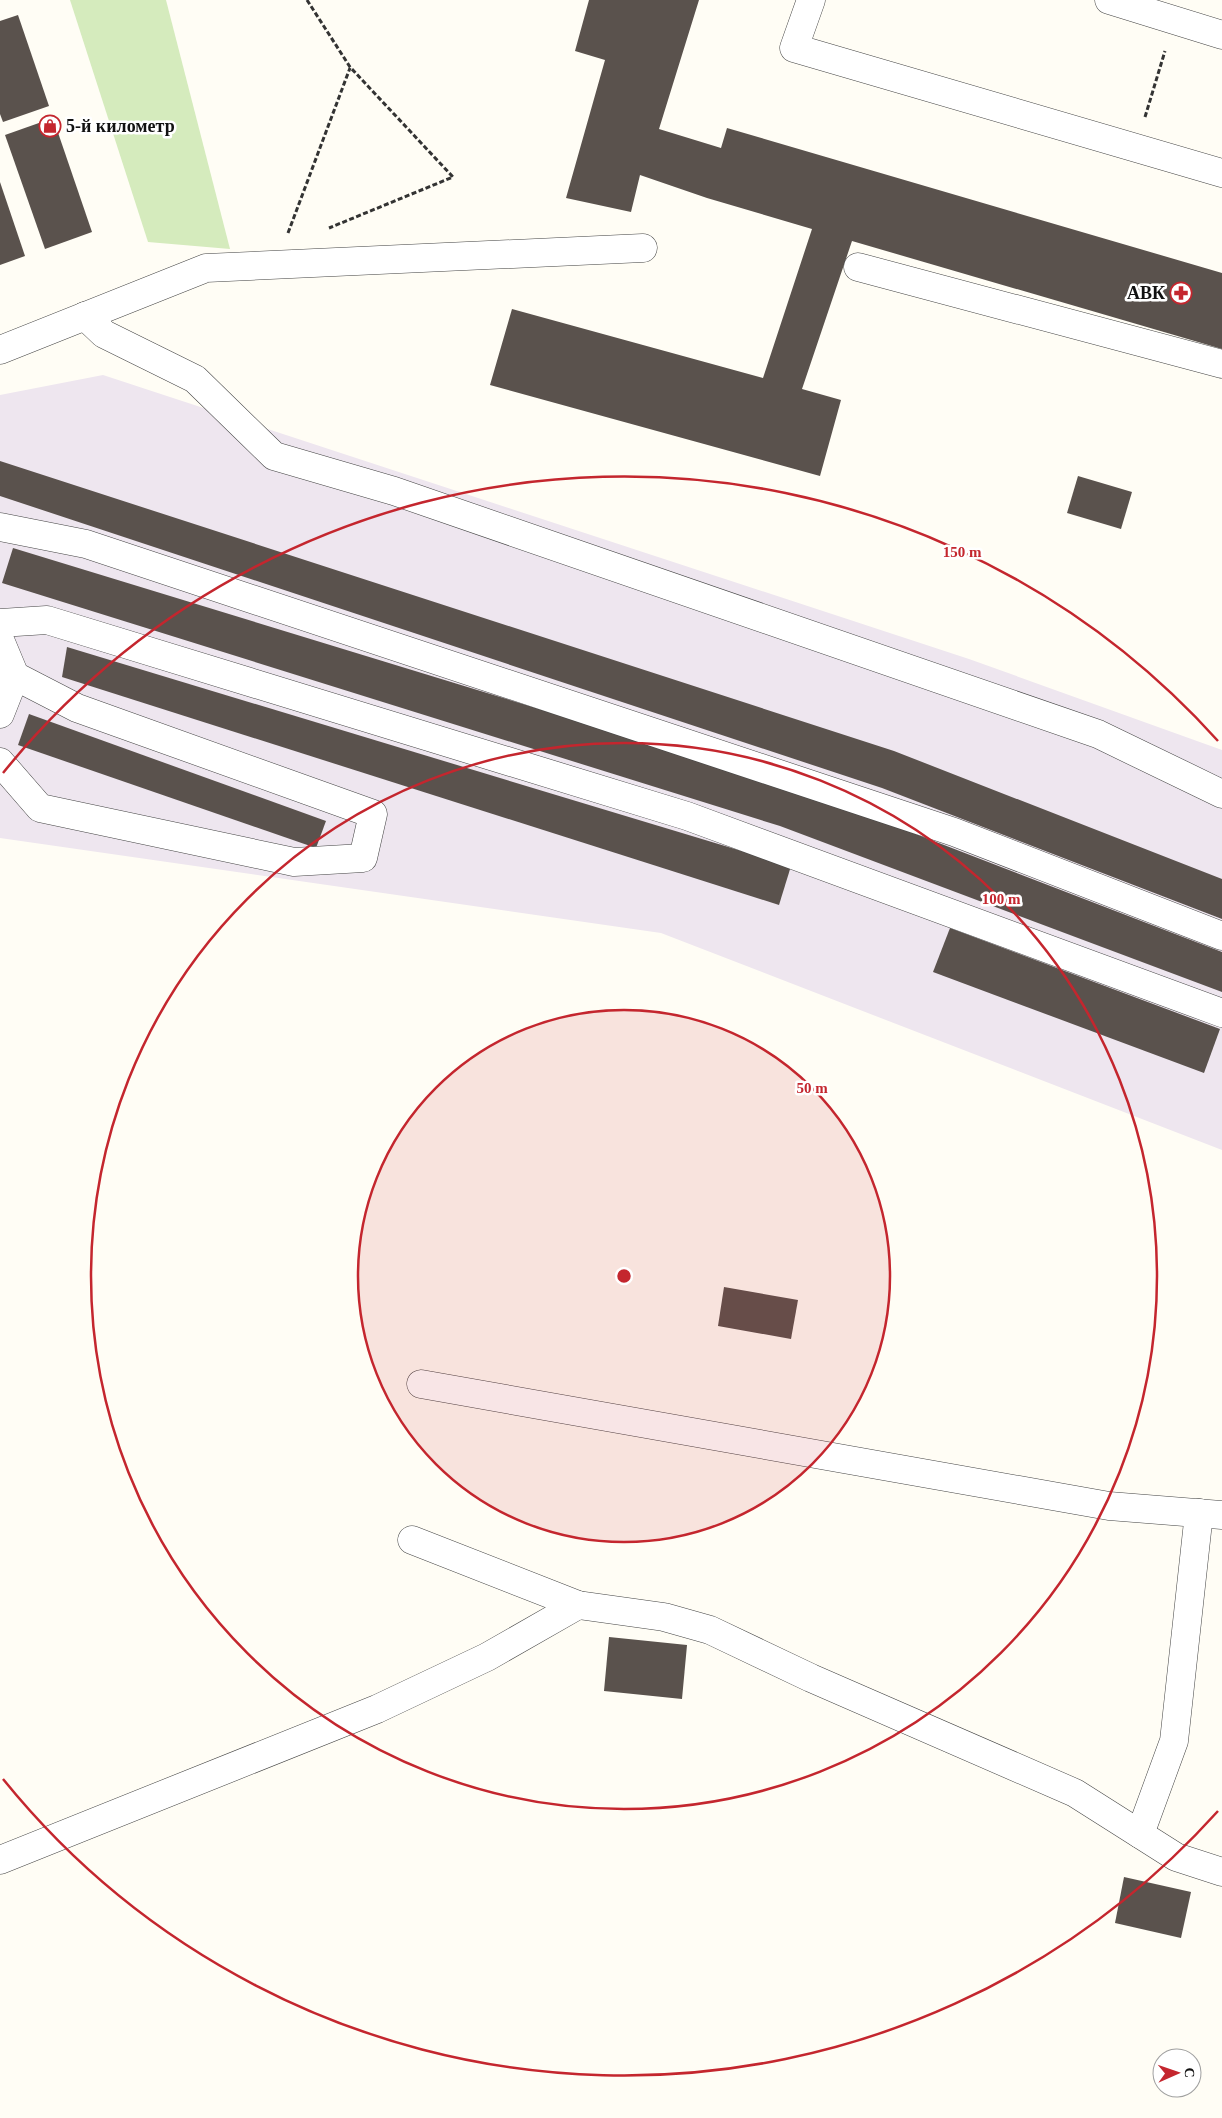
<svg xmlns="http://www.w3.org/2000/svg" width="1222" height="2118" font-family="Georgia,serif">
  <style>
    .industrial { fill: #eee6ef }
    .green { fill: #d5ebbd }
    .building { fill: #5a524d }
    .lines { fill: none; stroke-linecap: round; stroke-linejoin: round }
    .minor-casing { stroke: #444; stroke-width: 29 }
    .path { stroke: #333; stroke-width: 3; stroke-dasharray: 5 2.5; stroke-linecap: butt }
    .minor { stroke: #fff; stroke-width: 28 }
    .ring { fill: none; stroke: #c4262e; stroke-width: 2.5 }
    .labels { text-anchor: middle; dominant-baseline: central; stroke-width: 5; stroke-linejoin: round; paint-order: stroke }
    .poi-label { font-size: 18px; font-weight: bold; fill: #111; stroke: #fff; text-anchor: start }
    .centre { fill: #c4262e; stroke: #fff; stroke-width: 2.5 }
    .ring-label { font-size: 15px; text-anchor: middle; font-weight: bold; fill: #c4262e; stroke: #fff; stroke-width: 5; stroke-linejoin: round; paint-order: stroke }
  </style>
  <rect width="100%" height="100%" fill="#fffdf5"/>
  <polygon class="industrial" points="103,375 969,659 1222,750 1222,1150 661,933 0,838 0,395"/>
  <polygon class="green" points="70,0 166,0 230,249 148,242"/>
  <g class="building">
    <polygon points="589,0 699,0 659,129 721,148 727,128 1222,273 1222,349 852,241 802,389 841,400 820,476 490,385 512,309 763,378 812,229 707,198 640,175 631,212 566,198 605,60 575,51"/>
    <polygon points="18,15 49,106 3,122 0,114 0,21"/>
    <polygon points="53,118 92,232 45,249 5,135"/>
    <polygon points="0,182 25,256 0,265"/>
    <polygon points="0,461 894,751 1222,879 1222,919 882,788 0,496"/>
    <polygon points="1078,476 1132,492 1121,529 1067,513"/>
    <polygon points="13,548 791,786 1222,952 1222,992 780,826 2,583"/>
    <polygon points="67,647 791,866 779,905 62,677"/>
    <polygon points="29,714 326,821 316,848 18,745"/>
    <polygon points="950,928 1220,1029 1204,1073 933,972"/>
    <polygon points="724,1287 798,1300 791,1339 718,1326"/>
    <polygon points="609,1637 687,1645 682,1699 604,1691"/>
    <polygon points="1124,1877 1191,1892 1181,1938 1115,1923"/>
  </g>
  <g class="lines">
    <g class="minor-casing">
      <g id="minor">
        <polyline points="811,0 794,48 1222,173"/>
        <polyline points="1109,0 1222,35"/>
        <polyline points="858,267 1222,364"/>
        <polyline points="85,316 104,334 195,379 274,456 394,491 1098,734 1222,794"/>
        <polyline points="0,350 206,268 643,248"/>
        <polyline points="0,527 86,544 954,832 1222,936"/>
        <polyline points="0,623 47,620 687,816 1222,1013"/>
        <polyline points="0,640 15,676 77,708 373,814 363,858 294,862 40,808 0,762"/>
        <polyline points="0,714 15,676"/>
        <polyline points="421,1384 1109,1506 1222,1515"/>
        <polyline points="412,1540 578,1605 664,1617 710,1630 811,1678 1075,1793 1176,1857 1222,1872"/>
        <polyline points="1140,1834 1174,1741 1199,1513"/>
        <polyline points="0,1860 377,1709 487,1657 578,1605"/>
      </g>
    </g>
    <g class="path">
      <polyline points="307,0 350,67 453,177 329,228"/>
      <polyline points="1145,117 1165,51"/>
      <polyline points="288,233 350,68"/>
    </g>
    <use href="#minor" class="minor"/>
  </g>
  <circle cx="624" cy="1276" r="266" fill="#c4262e" fill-opacity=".12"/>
  <g class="ring">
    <circle cx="624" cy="1276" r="266"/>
    <circle cx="624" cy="1276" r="533"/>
    <path d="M1218 1811A799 799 0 0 1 3 1779M3 773A799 799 0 0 1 1218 741"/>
  </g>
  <defs>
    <g id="shop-ring" transform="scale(1.125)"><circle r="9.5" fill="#fff" stroke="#c4262e" stroke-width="1.5"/><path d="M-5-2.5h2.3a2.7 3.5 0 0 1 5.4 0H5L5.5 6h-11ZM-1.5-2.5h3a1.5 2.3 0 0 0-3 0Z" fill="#c4262e"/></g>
    <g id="pharmacy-ring" transform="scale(1.125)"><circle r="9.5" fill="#fff" stroke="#c4262e" stroke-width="1.5"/><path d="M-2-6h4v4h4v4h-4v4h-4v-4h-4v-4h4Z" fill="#c4262e"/></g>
  </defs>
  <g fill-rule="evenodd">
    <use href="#shop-ring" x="50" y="126"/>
    <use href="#pharmacy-ring" x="1181" y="293"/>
  </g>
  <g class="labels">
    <g class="poi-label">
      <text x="66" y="126">5-й километр</text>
      <text x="1165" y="293" text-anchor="end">АВК</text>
    </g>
  </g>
  <circle cx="624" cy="1276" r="8" class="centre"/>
  <g class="ring-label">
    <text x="962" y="557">150 m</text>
    <text x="1001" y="904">100 m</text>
    <text x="812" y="1093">50 m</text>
  </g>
  <g transform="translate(1177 2073) rotate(88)"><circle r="24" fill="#ffffff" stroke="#a0a0a0"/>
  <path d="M0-4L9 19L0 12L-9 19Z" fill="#c4262e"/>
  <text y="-8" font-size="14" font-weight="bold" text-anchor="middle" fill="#111111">С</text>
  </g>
</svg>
